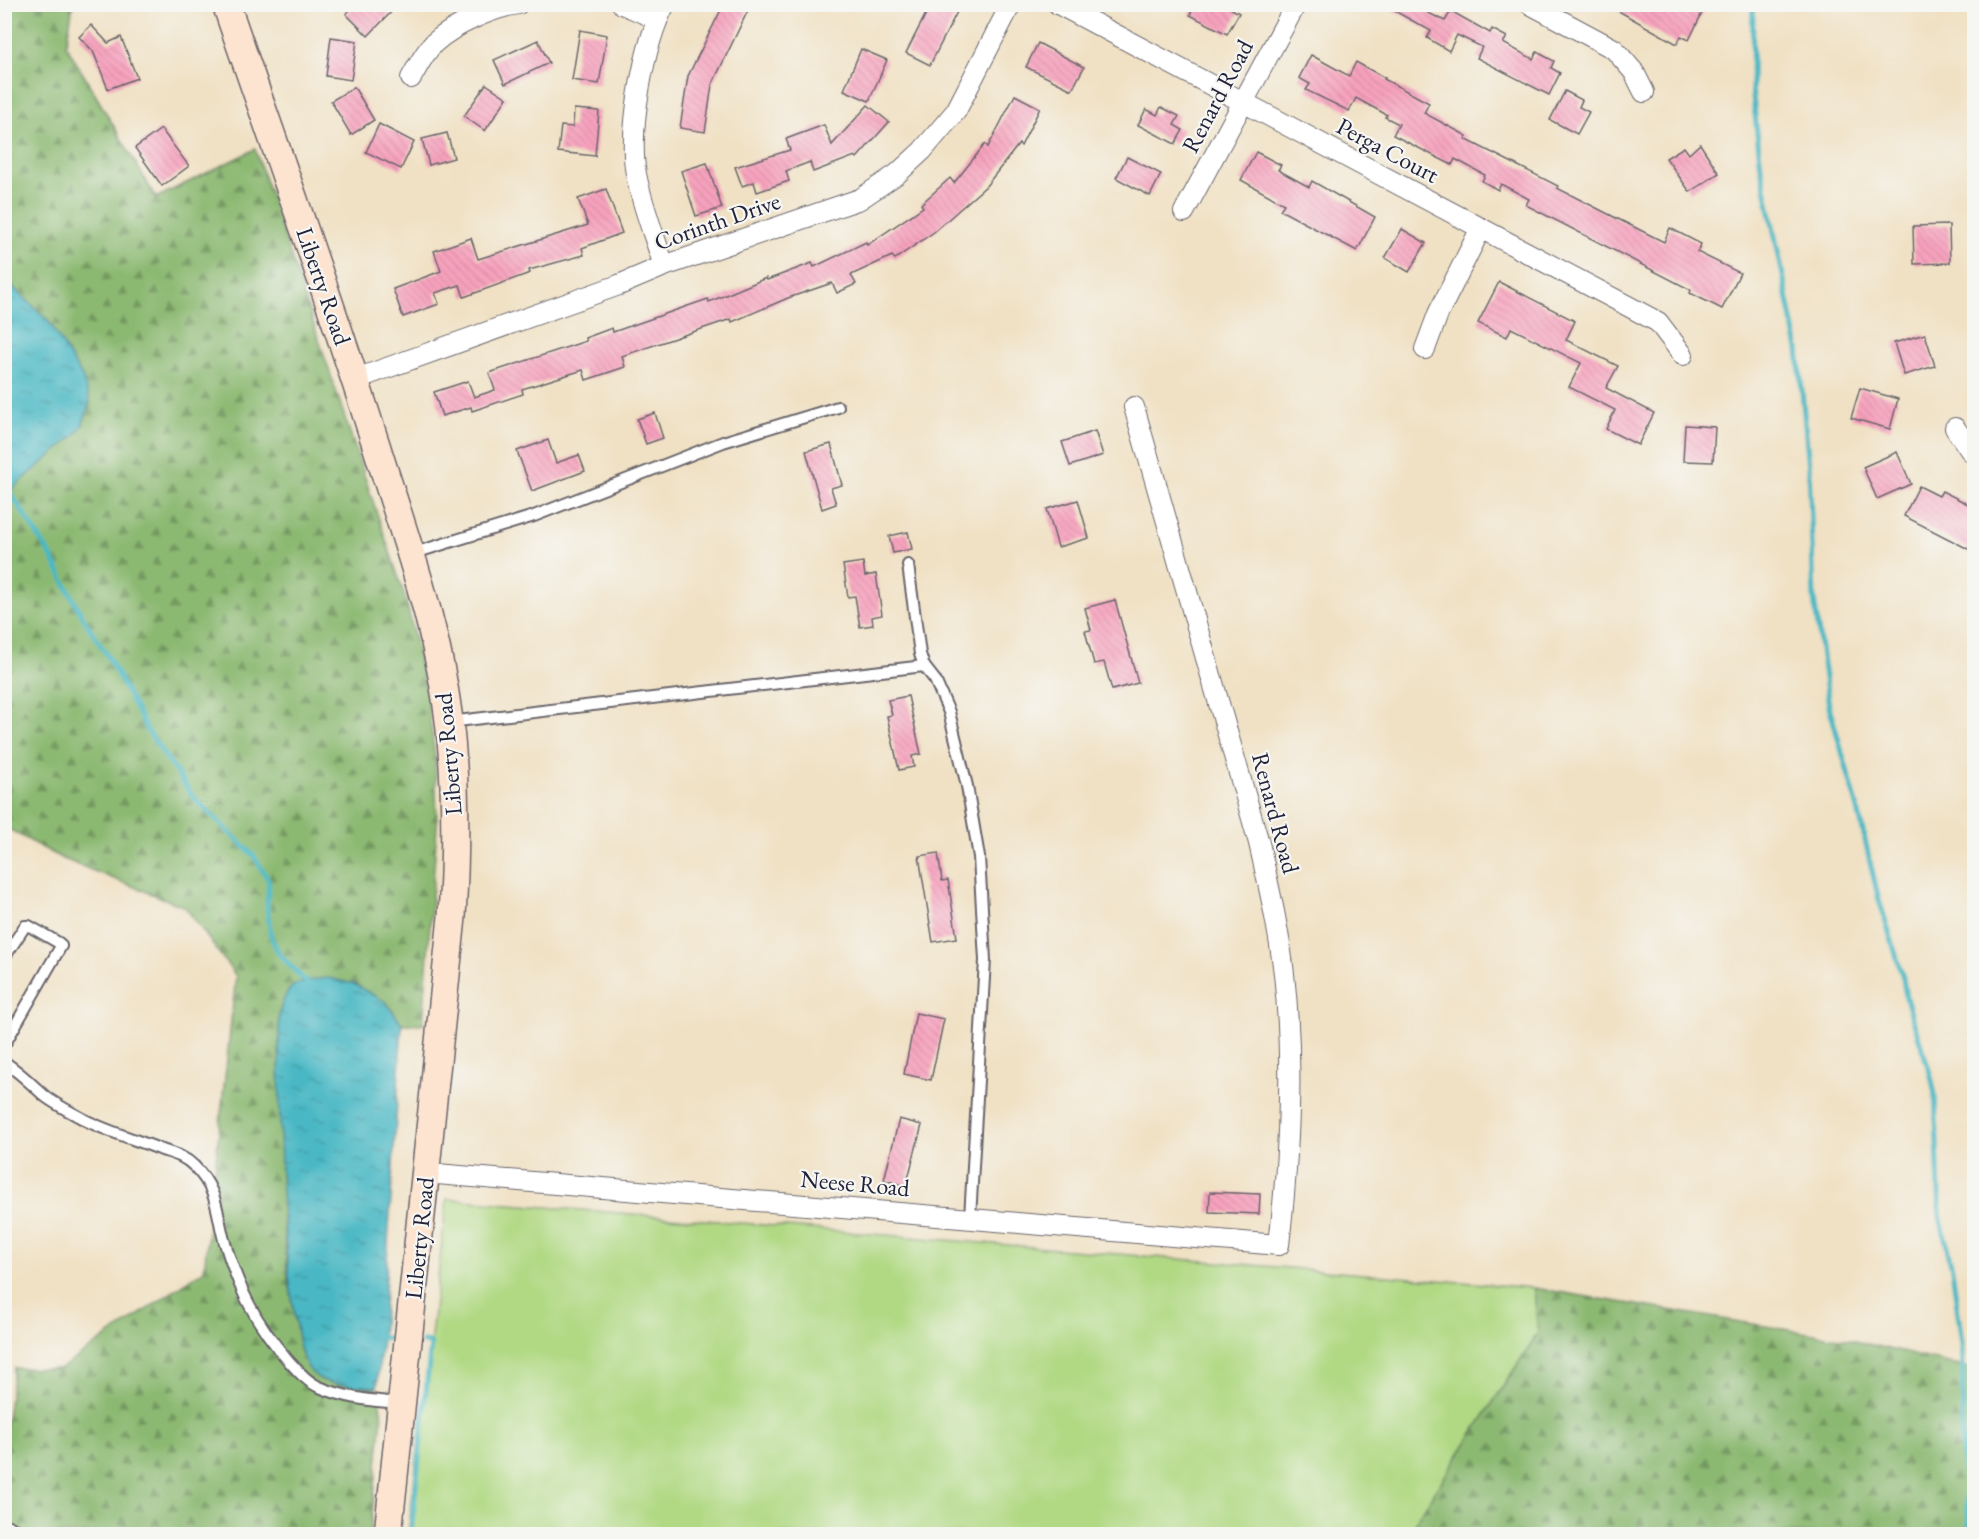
<svg xmlns="http://www.w3.org/2000/svg" width="1979" height="1539" font-family="'EB Garamond',serif">
  <style>
    .green { fill: #b1d984; stroke: #6a7e60; stroke-width: 1.5 }
    .forest { fill: url(#forest-firs); stroke: #576e56; stroke-width: 1.5 }
    .water { fill: url(#water-ripples); stroke: #366d80; stroke-width: 1.5 }
    .lines { fill: none; stroke-linecap: round; stroke-linejoin: round }
    .stream { stroke: #4ab8c4; stroke-width: 5 }
    .building { fill: url(#building-back-hatch) }
    .lane-casing { stroke: #6a656b; stroke-width: 14 }
    .street-casing { stroke: #6a656b; stroke-width: 22 }
    .secondary-casing { stroke: #6a656b; stroke-width: 30 }
    .lane { stroke: #fff; stroke-width: 10 }
    .street { stroke: #fff; stroke-width: 20 }
    .secondary { stroke: #fde4d0; stroke-width: 27 }
    .labels { text-anchor: middle; dominant-baseline: central; stroke-width: 4.5; stroke-linejoin: round; paint-order: stroke }
    .street-label { font-size: 24px; fill: #22223b; stroke: #f6f6f2 }
  </style>
  <defs>
    <pattern id="forest-firs" width="22" height="20" patternUnits="userSpaceOnUse" patternTransform="scale(1.5)"><rect width="22" height="20" fill="#8cb972"/><path d="M5 1l3.5 6h-7zM16 11l3.5 6h-7z" fill="#72965f"/></pattern>
    <pattern id="water-ripples" width="26" height="14" patternUnits="userSpaceOnUse" patternTransform="scale(1.5)"><rect width="26" height="14" fill="#4ab8c4"/><path d="M2 4q2-2 4 0t4 0M15 11q2-2 4 0t4 0" fill="none" stroke="#3d95a0"/></pattern>
    <pattern id="building-back-hatch" width="6" height="6" patternUnits="userSpaceOnUse" patternTransform="scale(1.5)"><rect width="6" height="6" fill="#f8a2be"/><path d="M-1 5l2 2M0 0l6 6M5-1l2 2" fill="none" stroke="#d48ba4"/></pattern>
  </defs>
  <rect width="100%" height="100%" fill="#f6f6f2"/>
  <filter id="ink" filterUnits="userSpaceOnUse"><feTurbulence type="fractalNoise" baseFrequency=".0167" numOctaves="2"/><feDisplacementMap in="SourceGraphic" scale="12" xChannelSelector="R" yChannelSelector="G"/><feConvolveMatrix kernelMatrix="1 2 1 2 8 2 1 2 1" color-interpolation-filters="sRGB"/></filter>
  <filter id="wash" filterUnits="userSpaceOnUse"><feTurbulence type="fractalNoise" baseFrequency=".008" numOctaves="4" result="noise"/><feDisplacementMap in="SourceGraphic" scale="24" xChannelSelector="R" yChannelSelector="G"/><feGaussianBlur stdDeviation="1.35" result="paint"/><feColorMatrix in="noise" values="0 0 0 0 0 0 0 0 0 0 0 0 0 0 0 0 0 1.4 0 .05"/><feComposite in="paint" operator="in"/></filter>
  <g filter="url(#wash)">
    <rect width="100%" height="100%" fill="#f0e1c4"/>
    <polygon class="green" points="447,1199 1534,1288 1538,1333 1419,1516 1411,1534 408,1534"/>
    <g class="forest">
      <polygon points="5,5 73,5 66,45 156,198 255,149 406,600 426,689 435,757 437,825 423,1024 402,1024 386,1002 282,1206 287,1271 301,1351 320,1379 332,1383 377,1387 382,1417 370,1534 5,1534 5,1431 14,1368 60,1369 204,1270 236,976 185,907 61,858 5,827 4,495 75,435 82,426 90,402 48,320 4,279"/>
      <polygon points="1534,1288 1850,1340 1974,1369 1974,1534 1411,1534 1419,1516 1538,1333"/>
    </g>
    <g class="water">
      <polygon points="4,279 48,320 83,378 90,402 82,426 75,435 5,495"/>
      <path d="M 328,978 L 354,984 L 386,1002 L 402,1024 L 382,1338 L 377,1387 C 356,1385 323,1389 309,1369 C 298,1353 297,1330 294,1312 C 278,1214 280,1115 279,1015 C 287,981 296,982 328,978 Z"/>
    </g>
    <g class="lines">
      <g class="stream">
        <polyline points="1753,4 1752,88 1761,168 1798,349 1809,467 1814,599 1829,706 1857,805 1878,896 1903,978 1906,998 1931,1076 1935,1094 1940,1216 1952,1269 1963,1350 1962,1448 1970,1534"/>
        <polyline points="4,483 51,556 82,616 108,657 147,730 194,798 254,856 269,881 267,906 271,937 279,954 309,985"/>
        <polyline points="378,1337 393,1339"/>
        <polyline points="411,1534 431,1343 423,1342"/>
      </g>
    </g>
    <g id="blocks">
      <g class="building">
        <polygon points="356,4 399,4 368,36 346,14"/>
        <polygon points="724,4 751,4 712,85 705,132 680,128 688,76"/>
        <polygon points="931,4 961,4 930,65 906,53"/>
        <polygon points="1195,4 1223,4 1239,13 1227,34 1190,15"/>
        <polygon points="1382,4 1422,4 1420,9 1445,21 1451,11 1490,33 1492,29 1507,37 1503,43 1533,59 1537,52 1554,61 1551,68 1560,73 1549,95 1477,58 1482,47 1457,35 1449,51 1427,38 1431,31"/>
        <polygon points="1606,4 1689,4 1703,11 1689,40 1681,36 1677,44"/>
        <polygon points="91,25 108,43 121,37 137,78 108,89 93,51 79,37"/>
        <polygon points="580,30 607,35 599,84 572,80"/>
        <polygon points="331,37 357,41 351,80 326,76"/>
        <polygon points="538,40 549,63 505,84 494,60"/>
        <polygon points="1038,43 1084,67 1072,90 1026,67"/>
        <polygon points="861,49 887,60 869,101 844,90"/>
        <polygon points="1311,55 1349,76 1356,62 1385,78 1384,79 1429,103 1424,113 1467,136 1465,139 1558,186 1557,188 1620,220 1664,242 1670,228 1701,244 1697,252 1740,273 1722,309 1690,293 1691,290 1526,205 1529,199 1501,184 1498,190 1482,181 1485,175 1455,159 1452,165 1393,135 1399,124 1385,117 1387,115 1356,98 1349,111 1306,90 1310,84 1299,78"/>
        <polygon points="486,84 507,98 485,131 464,116"/>
        <polygon points="354,87 374,120 351,135 331,101"/>
        <polygon points="1565,91 1582,100 1579,107 1589,112 1577,134 1550,120"/>
        <polygon points="1015,95 1040,108 1021,146 1019,144 986,186 934,232 895,259 892,256 851,275 856,284 837,293 832,283 788,298 732,322 731,319 622,356 625,367 586,380 583,370 522,389 523,394 472,411 471,407 442,416 434,392 468,381 474,397 495,390 489,373 586,341 585,338 612,328 613,332 708,299 709,302 766,278 767,280 812,263 814,267 866,242 867,245 923,207 921,204 950,178 954,183 985,144 988,147"/>
        <polygon points="868,105 889,122 857,158 855,156 813,172 810,162 786,171 789,181 757,192 754,182 742,186 735,167 790,150 786,139 824,125 832,145"/>
        <polygon points="1161,107 1179,116 1174,125 1183,130 1175,144 1138,125 1146,109 1157,115"/>
        <polygon points="574,109 599,111 595,156 558,152 561,126 573,127"/>
        <polygon points="379,124 414,142 401,169 366,152"/>
        <polygon points="161,129 189,166 162,186 135,148"/>
        <polygon points="447,133 454,158 429,165 422,139"/>
        <polygon points="1700,144 1719,173 1690,192 1666,158 1684,147 1689,154"/>
        <polygon points="1256,152 1281,165 1278,170 1309,187 1312,181 1375,217 1357,251 1280,210 1284,204 1241,180"/>
        <polygon points="1127,157 1161,174 1150,196 1116,178"/>
        <polygon points="707,163 722,208 696,216 681,171"/>
        <polygon points="606,189 622,233 582,248 584,255 529,270 530,273 464,297 460,285 435,293 439,304 403,317 393,289 441,271 434,251 471,238 478,259 588,225 578,199"/>
        <polygon points="1949,225 1950,263 1914,264 1913,226"/>
        <polygon points="1402,229 1426,243 1409,272 1385,258"/>
        <polygon points="1499,282 1575,321 1566,340 1618,366 1606,388 1654,413 1638,445 1606,429 1615,410 1569,387 1581,363 1511,328 1507,337 1478,323"/>
        <polygon points="1925,334 1935,366 1904,375 1894,343"/>
        <polygon points="1860,388 1898,399 1890,429 1851,418"/>
        <polygon points="655,413 663,438 646,444 637,419"/>
        <polygon points="1685,425 1715,427 1713,462 1683,461"/>
        <polygon points="1095,431 1103,455 1070,466 1062,442"/>
        <polygon points="548,440 556,463 579,455 585,471 532,491 517,451"/>
        <polygon points="831,444 842,485 831,488 836,504 822,509 806,451"/>
        <polygon points="1897,452 1911,484 1877,499 1863,467"/>
        <polygon points="1919,486 1939,496 1942,491 1974,507 1974,552 1904,516"/>
        <polygon points="1078,500 1089,538 1058,547 1047,509"/>
        <polygon points="908,532 912,549 893,553 889,536"/>
        <polygon points="863,562 865,576 876,574 882,615 872,617 873,625 860,627 855,596 848,597 843,565"/>
        <polygon points="1115,600 1138,683 1112,690 1104,662 1094,664 1085,631 1091,630 1085,608"/>
        <polygon points="908,696 921,754 912,756 914,767 899,770 887,716 892,715 888,700"/>
        <polygon points="938,853 942,881 948,880 957,938 933,942 919,856"/>
        <polygon points="916,1013 944,1019 931,1080 904,1074"/>
        <polygon points="899,1119 922,1125 906,1186 884,1180"/>
        <polygon points="1210,1192 1260,1194 1259,1214 1209,1212"/>
      </g>
    </g>
  </g>
  <g filter="url(#ink)">
    <use href="#blocks" fill-opacity="0" stroke="#6a656b" stroke-width="1.5"/>
    <g class="lines">
      <g class="lane-casing">
        <g id="lane">
          <polyline points="411,554 534,516 723,442 838,407"/>
          <polyline points="908,565 920,654 924,666 935,680 949,712 967,786 979,857 985,960 970,1218"/>
          <polyline points="449,722 924,666"/>
          <polyline points="4,958 25,926 29,926 59,943 61,946 4,1045"/>
          <path d="M 4,1062 C 20,1072 32,1085 46,1097 C 58,1106 73,1113 85,1120 C 109,1132 137,1140 162,1150 C 174,1154 184,1156 194,1166 C 218,1190 216,1210 224,1240 C 238,1287 254,1321 287,1359 C 296,1369 305,1380 317,1386 C 344,1398 372,1401 401,1403"/>
          <polyline points="4,1524 26,1534"/>
        </g>
      </g>
      <g class="street-casing">
        <g id="street">
          <polyline points="622,4 657,19"/>
          <polyline points="1058,4 1658,322 1683,355"/>
          <polyline points="1530,4 1614,49 1634,72 1644,92"/>
          <path d="M 411,78 C 418,66 424,53 434,43 C 454,25 492,8 518,4"/>
          <polyline points="1184,212 1296,4"/>
          <path d="M 664,266 C 654,235 642,205 636,174 C 628,130 644,43 665,4"/>
          <polyline points="1425,349 1438,314 1481,228"/>
          <polyline points="356,379 619,285 664,266 860,199 897,174 922,151 956,111 1011,4"/>
          <polyline points="1955,428 1970,450 1974,454"/>
          <path d="M 425,1173 L 1279,1245 C 1289,1155 1294,1064 1284,974 C 1279,930 1269,887 1259,843 L 1134,407"/>
        </g>
      </g>
      <g class="secondary-casing">
        <path id="secondary" d="M 226,4 C 279,158 334,310 382,464 C 408,544 437,629 448,713 C 457,780 456,849 452,917 L 388,1534"/>
      </g>
      <use href="#lane" class="lane"/>
      <use href="#street" class="street"/>
      <use href="#secondary" class="secondary"/>
    </g>
  </g>
  <g class="labels">
    <g class="street-label">
      <text transform="translate(1217 96) rotate(-62)">Renard Road</text>
      <text transform="translate(1388 150) rotate(28)">Perga Court</text>
      <text transform="translate(717 221) rotate(-19)">Corinth Drive</text>
      <text transform="translate(324 286) rotate(71)">Liberty Road</text>
      <text transform="translate(448 754) rotate(-95)">Liberty Road</text>
      <text transform="translate(1276 813) rotate(75)">Renard Road</text>
      <text transform="translate(855 1183) rotate(5)">Neese Road</text>
      <text transform="translate(419 1238) rotate(-84)">Liberty Road</text>
    </g>
  </g>
  <rect width="1979" height="1539" fill="none" stroke="#f6f6f2" stroke-width="24"/>
</svg>
